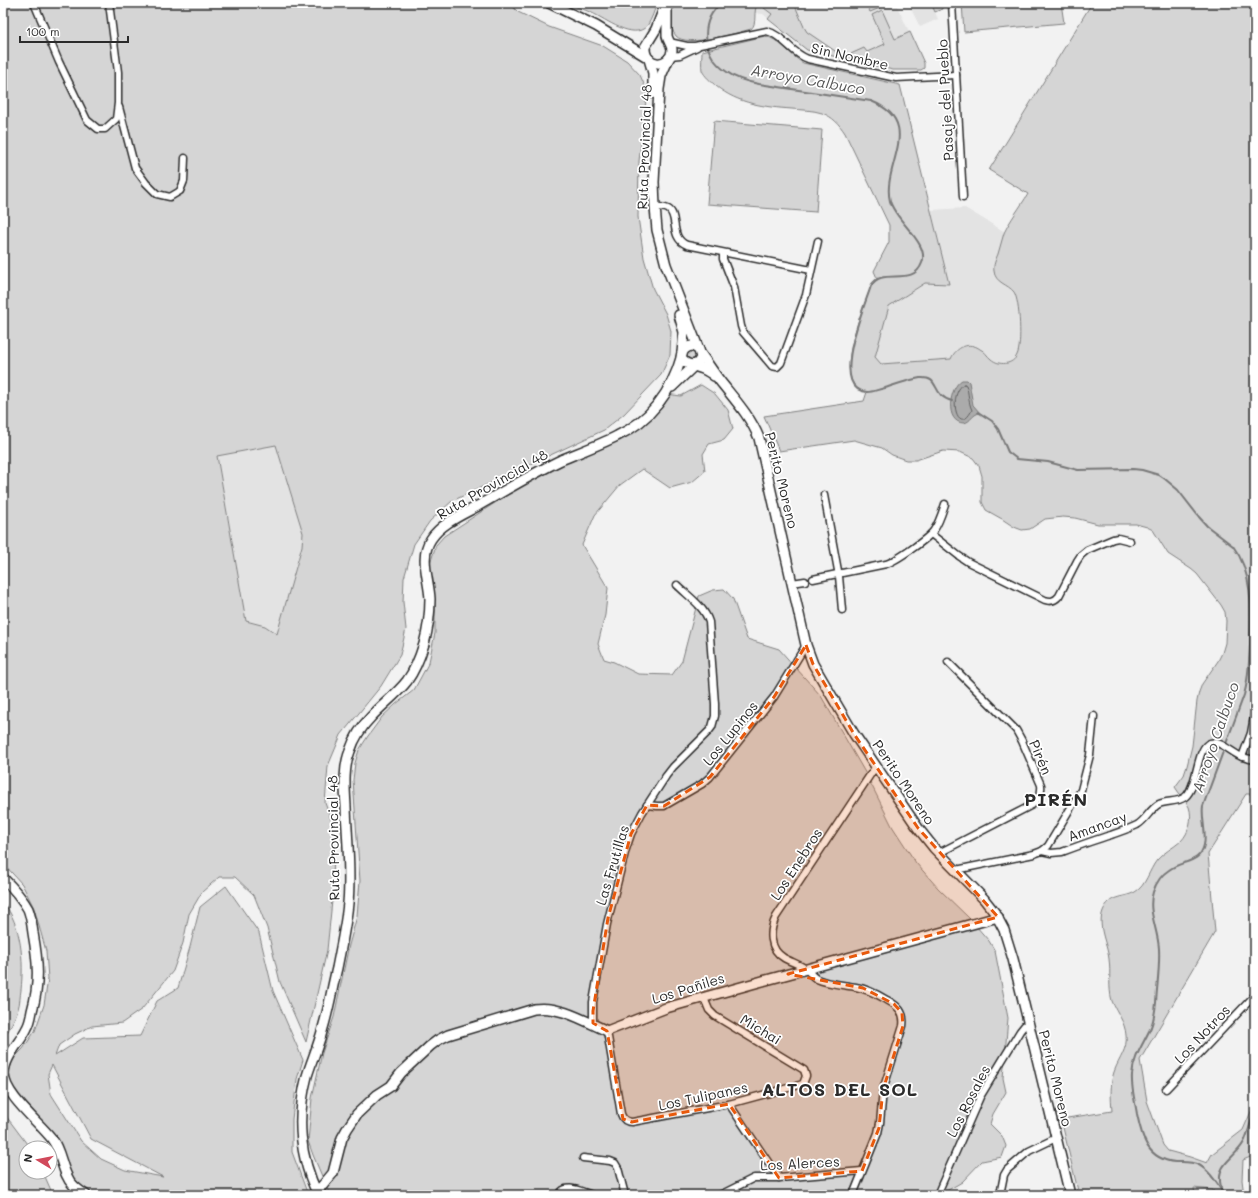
<svg xmlns="http://www.w3.org/2000/svg" width="1258" height="1198" font-family="Mali,sans-serif">
  <style>
    .built { fill: #e3e3e3 }
    .green { fill: #d5d5d5; stroke: #808080; fill-rule: evenodd }
    .water { fill: #ababab; stroke: #787878 }
    .lines { fill: none; stroke-linecap: round; stroke-linejoin: round }
    .shore { stroke: #5e5e5e; stroke-width: 1 }
    .stream { stroke: #787878; stroke-width: 2 }
    .street-casing { stroke: #2b2b2b; stroke-width: 9 }
    .secondary-casing { stroke: #2b2b2b; stroke-width: 12 }
    .street { stroke: #fff; stroke-width: 6 }
    .secondary { stroke: #fff; stroke-width: 9 }
    .marked { fill: #e8590c; fill-opacity: 0.2; stroke: #e8590c; stroke-width: 3; stroke-dasharray: 8 5; stroke-linejoin: round }
    .labels { text-anchor: middle; dominant-baseline: central; stroke-width: 3.5; stroke-linejoin: round; paint-order: stroke }
    .street-label { font-size: 14px; fill: #2b2b2b; stroke: #fff }
    .water-label { font-size: 15px; font-style: italic; fill: #585858; stroke: #fff }
    .district-label { font-size: 18px; font-weight: bold; letter-spacing: 1px; fill: #2b2b2b; stroke: #fff }
  </style>
  <rect width="100%" height="100%" fill="#f2f2f2"/>
  <filter id="ink" filterUnits="userSpaceOnUse"><feTurbulence type="fractalNoise" baseFrequency=".025" numOctaves="2"/><feDisplacementMap in="SourceGraphic" scale="8" xChannelSelector="R" yChannelSelector="G"/><feConvolveMatrix kernelMatrix="1 2 1 2 8 2 1 2 1" color-interpolation-filters="sRGB"/></filter>
  <g filter="url(#ink)">
    <g class="built">
      <polygon points="758,3 898,3 896,4 924,63 924,68 921,70 893,70 806,50 763,14 754,13 755,7"/>
      <polygon points="908,3 931,3 938,19 920,27"/>
      <polygon points="965,208 1005,232 995,264 994,273 995,277 1013,291 1018,301 1020,344 1017,356 1010,363 1000,363 992,360 981,349 970,345 965,345 956,350 951,359 881,364 875,357 889,306 925,283 949,284 931,210"/>
      <polygon points="276,445 302,528 303,537 302,546 278,634 265,626 246,621 217,455"/>
    </g>
    <g class="green">
      <path d="M 3,3 L 509,3 L 518,12 L 549,27 L 603,46 L 627,61 L 640,75 L 647,91 L 639,161 L 638,217 L 644,258 L 653,289 L 666,314 L 671,331 L 670,355 L 661,375 L 624,414 L 604,430 L 452,501 L 430,521 L 414,544 L 404,578 L 403,602 L 406,629 L 400,655 L 381,686 L 341,735 L 328,766 L 325,803 L 333,825 L 334,856 L 332,901 L 327,950 L 306,1042 L 280,982 L 267,928 L 254,895 L 235,877 L 219,877 L 202,892 L 189,914 L 183,943 L 173,971 L 142,1009 L 122,1023 L 92,1026 L 75,1034 L 59,1045 L 55,1056 L 83,1038 L 140,1036 L 157,1001 L 178,988 L 190,947 L 200,907 L 226,886 L 259,933 L 273,991 L 303,1060 L 297,1079 L 292,1119 L 292,1152 L 308,1195 L 91,1195 L 73,1180 L 52,1143 L 11,1085 L 9,1073 L 12,1060 L 23,1049 L 35,1031 L 44,1005 L 48,979 L 46,951 L 34,908 L 22,884 L 3,863 ZM 276,445 L 303,533 L 302,546 L 277,634 L 265,626 L 246,621 L 217,456 ZM 52,1065 L 91,1139 L 163,1177 L 125,1170 L 101,1159 L 81,1141 L 51,1094 L 48,1074 Z"/>
      <path d="M 566,3 L 657,3 C 654,11 652,19 647,26 C 633,41 606,19 592,13 C 584,9 575,7 566,3 Z"/>
      <path d="M 672,3 L 758,3 C 752,12 758,23 751,29 C 736,33 687,48 676,36 C 669,28 671,13 672,3 Z"/>
      <polygon points="767,3 794,3 804,27 807,32 844,57 864,48 867,52 885,44 872,15 882,10 895,39 910,32 924,63 924,68 921,70 893,70 807,50 768,19 772,14 764,8"/>
      <polygon points="866,3 878,3 880,8 870,12"/>
      <polygon points="931,3 942,3 942,9 935,12"/>
      <polygon points="962,3 1061,3 1064,23 964,32"/>
      <path d="M 1092,3 L 1255,3 L 1255,794 L 1246,794 L 1208,854 L 1215,932 L 1140,1060 L 1147,1101 L 1163,1145 L 1168,1151 L 1172,1152 L 1190,1157 L 1207,1163 L 1212,1154 L 1243,1130 L 1253,1107 L 1255,1106 L 1255,1139 L 1253,1156 L 1243,1160 L 1242,1180 L 1244,1195 L 1214,1195 L 1213,1190 L 1194,1188 L 1195,1195 L 1079,1195 L 1061,1119 L 1112,1111 C 1111,1097 1110,1084 1114,1072 C 1119,1058 1128,1049 1126,1035 C 1125,1022 1117,1013 1112,1001 C 1108,987 1111,973 1109,959 C 1107,943 1097,927 1103,911 C 1110,894 1122,899 1135,892 C 1146,886 1149,870 1157,860 C 1164,852 1173,848 1181,841 C 1189,833 1193,818 1189,807 C 1186,800 1179,794 1175,787 L 1184,775 L 1187,766 L 1192,746 L 1197,701 L 1199,692 L 1202,684 L 1218,661 L 1222,653 L 1225,643 L 1226,621 L 1225,612 L 1221,605 L 1197,574 L 1191,569 L 1168,554 L 1153,530 L 1147,527 L 1136,524 L 1098,524 L 1075,518 L 1063,517 L 1045,519 L 1030,529 L 1022,530 L 1014,527 L 1002,519 L 986,510 L 982,502 L 982,476 L 979,466 L 973,458 L 960,452 L 943,451 L 916,460 L 906,460 L 892,455 L 882,448 L 854,440 L 779,451 L 764,416 L 864,401 L 867,392 C 828,385 864,308 871,286 L 877,278 L 874,271 L 889,242 L 889,225 L 845,133 C 839,124 833,117 822,113 C 813,110 802,110 792,109 C 765,107 738,104 716,86 C 712,82 704,76 702,70 C 701,64 702,57 702,51 L 765,36 C 778,38 791,56 803,63 L 900,85 L 949,284 L 925,283 L 889,306 L 875,357 L 881,364 L 951,359 C 956,347 969,341 980,349 C 985,351 987,356 991,359 C 999,366 1013,365 1017,355 C 1022,346 1020,301 1014,292 C 1008,284 995,283 994,271 C 993,265 996,259 998,254 C 1000,247 1002,240 1004,233 C 1010,220 1021,206 1028,194 L 989,170 Z"/>
      <polygon points="714,121 822,130 816,212 707,204"/>
      <circle cx="691" cy="356" r="5"/>
      <polygon points="701,385 715,394 728,410 733,429 724,440 709,444 703,454 705,471 692,482 670,488 642,469 620,485 595,515 582,545 608,588 605,615 598,644 604,659 614,662 638,674 672,675 682,661 699,596 713,590 724,589 733,599 747,639 779,649 821,696 867,776 892,826 916,863 938,888 970,919 989,941 995,951 1008,1018 1003,1078 1006,1092 993,1114 990,1124 1002,1136 1006,1146 1002,1157 982,1161 962,1182 943,1193 943,1195 330,1195 313,1155 308,1141 312,1098 322,1053 334,1017 349,945 357,916 360,881 353,780 355,763 359,750 368,736 382,717 396,704 414,690 429,662 435,633 435,605 431,585 430,564 436,545 444,536 561,460 646,422 665,404 666,394 681,396"/>
      <path d="M 3,902 C 22,926 24,961 21,990 C 20,996 20,1003 18,1009 C 15,1019 9,1030 3,1039 Z"/>
      <polygon points="3,1112 30,1148 26,1148 26,1172 43,1172 53,1195 3,1195"/>
    </g>
    <path class="water" d="M 962,380 L 967,380 L 969,382 L 973,405 L 980,413 C 972,414 971,422 964,423 C 944,423 949,387 962,380 Z"/>
    <g class="lines">
      <path class="shore" d="M 964,384 L 966,385 C 969,393 968,402 972,410 C 971,412 968,417 966,418 C 954,426 950,391 964,384 Z"/>
      <g class="stream">
        <path d="M 721,3 C 698,23 703,56 727,72 C 736,79 748,82 759,84 L 871,101 C 926,123 881,166 890,201 C 895,221 930,243 922,263 C 913,288 881,266 871,286 C 865,305 828,390 867,392 C 873,392 879,389 885,388 C 897,384 908,380 920,378 C 936,377 933,386 941,395 C 944,398 948,400 952,401"/>
        <path d="M 978,412 L 992,421 L 998,429 L 1008,452 L 1017,459 L 1048,462 L 1078,470 L 1133,469 L 1142,470 L 1159,475 L 1165,479 L 1178,490 L 1199,517 L 1207,526 L 1233,546 C 1254,574 1251,612 1250,645 C 1249,662 1249,678 1244,695 L 1203,806 C 1201,819 1207,833 1204,845 C 1200,864 1182,860 1169,870 C 1161,875 1156,883 1153,892 C 1147,911 1158,929 1159,949 C 1160,967 1157,985 1156,1003 C 1155,1012 1154,1019 1151,1027 C 1144,1043 1133,1057 1132,1075 C 1131,1088 1135,1101 1137,1114 C 1142,1138 1147,1159 1175,1162 C 1183,1162 1191,1161 1199,1165 C 1210,1171 1218,1184 1224,1195"/>
        <path d="M 1221,1187 C 1215,1163 1234,1160 1244,1142 C 1249,1132 1250,1121 1255,1112"/>
      </g>
      <g class="street-casing">
        <g id="street">
          <polyline points="34,3 59,62 87,120 98,129 105,129 116,119 118,103 118,72 109,3"/>
          <polyline points="952,3 963,197"/>
          <path d="M 669,42 L 687,46 L 695,46 L 767,31 C 783,35 792,54 808,59 L 896,78 L 956,75"/>
          <polyline points="670,56 680,55 697,47"/>
          <polyline points="119,107 135,168 146,183 157,194 170,197 180,191 184,181 185,158"/>
          <path d="M 655,207 C 659,207 664,207 668,209 C 679,215 669,238 687,245 L 811,270"/>
          <polyline points="723,253 723,259 734,287 741,326 743,332 772,366 777,367 781,363 806,295 818,241"/>
          <polyline points="824,495 839,576 842,610"/>
          <path d="M 931,534 L 959,556 L 968,562 L 1045,600 C 1051,602 1055,601 1059,596 L 1077,561 L 1081,555 L 1087,550 L 1113,539 L 1118,538 L 1130,541"/>
          <path d="M 813,579 L 886,564 C 896,561 929,538 934,530 C 939,523 942,513 945,504"/>
          <polyline points="792,583 805,581"/>
          <polyline points="1242,757 1251,733 1255,711"/>
          <polyline points="647,805 657,806 664,806 702,784 710,777 774,697 806,645"/>
          <path d="M 1042,851 L 1051,853 L 1062,852 C 1078,846 1094,840 1111,835 C 1119,832 1129,829 1137,825 C 1146,820 1150,809 1159,804 C 1167,800 1177,803 1185,797 C 1198,787 1196,747 1210,743 C 1220,740 1231,752 1240,756 C 1245,758 1250,759 1255,760"/>
          <path d="M 939,853 L 1032,805 C 1039,800 1042,794 1041,785 L 1022,741 L 1016,730 L 948,662"/>
          <polyline points="956,870 1034,854 1042,851 1048,846 1073,804 1081,790 1090,755 1094,716"/>
          <path d="M 593,1023 L 593,1002 L 607,924 L 626,849 L 631,834 L 642,813 L 666,776 L 673,767 L 709,731 L 712,727 L 715,716 L 715,704 L 709,622 C 704,606 688,596 677,585"/>
          <path d="M 607,1031 L 621,1114 C 623,1120 627,1122 632,1122 L 729,1104 L 803,1084 L 806,1076 L 804,1070 L 715,1016 L 709,1010 L 704,998"/>
          <polyline points="1166,1089 1255,995"/>
          <polyline points="729,1104 779,1178"/>
          <polyline points="583,1158 610,1161 615,1163 618,1168 625,1195"/>
          <path d="M 559,1195 C 565,1182 582,1192 592,1195"/>
          <polyline points="720,1195 754,1178 779,1178 862,1171"/>
          <path d="M 853,1195 L 878,1133 L 880,1123 L 883,1090 L 903,1026 C 905,1012 898,1006 887,1000 C 877,994 867,989 856,987 C 845,985 827,984 817,979 C 812,977 810,972 806,969 C 799,964 791,962 784,958 C 769,949 769,931 776,917 L 876,766"/>
          <polyline points="937,1195 980,1097 1020,1031 1024,1026 1028,1024"/>
          <polyline points="1000,1195 1004,1175 1007,1170 1029,1151 1056,1138"/>
        </g>
      </g>
      <g class="secondary-casing">
        <g id="secondary">
          <polyline points="549,3 596,26 647,57"/>
          <path d="M 666,3 L 656,29 L 645,47 C 644,68 671,68 672,50 C 672,45 668,41 667,36 L 667,3"/>
          <polyline points="669,58 661,76 659,89 654,182 655,207 657,230 666,265 699,350"/>
          <polyline points="649,59 653,73 653,93"/>
          <polyline points="679,315 684,332 682,353"/>
          <path d="M 700,353 C 707,362 713,372 720,381 C 735,400 750,416 759,438 L 806,645 L 813,664 L 854,734 L 918,828 L 934,848 L 984,899 L 995,913 L 1004,930 L 1013,959 L 1070,1195"/>
          <path d="M 690,365 L 697,364 L 701,358 L 699,350 L 693,346 C 690,346 687,347 685,349 C 672,363 696,366 703,369 C 707,371 711,373 714,376"/>
          <polyline points="672,387 696,364"/>
          <path d="M 3,878 C 12,887 22,898 28,909 C 31,916 32,925 33,933 C 38,961 40,983 32,1011 C 31,1017 30,1023 27,1028 C 20,1043 4,1057 4,1074 C 4,1095 40,1123 52,1139 C 60,1150 61,1164 67,1176 C 70,1184 78,1190 86,1195"/>
          <path d="M 317,1192 L 333,1173 L 342,1138 L 347,1129 L 357,1114 L 377,1095 L 391,1086 L 401,1073 L 430,1046 L 438,1040 L 448,1035 L 534,1009 C 559,1005 585,1021 607,1031 L 666,1008 L 759,982 L 998,917"/>
          <path d="M 318,1195 C 299,1156 296,1118 307,1076 C 312,1060 319,1044 323,1028 C 329,1008 332,988 337,968 C 341,947 346,925 348,903 C 351,871 347,839 346,807 C 345,789 343,768 350,751 C 354,739 362,726 371,717 C 383,704 397,694 407,681 C 415,670 420,657 424,644 C 428,629 430,614 430,599 C 429,579 419,557 431,539 C 441,524 461,515 476,507 C 504,491 532,474 561,460 C 580,452 599,445 617,436 C 651,420 672,391 682,355"/>
        </g>
      </g>
      <use href="#street" class="street"/>
      <use href="#secondary" class="secondary"/>
    </g>
  </g>
  <path class="marked" d="M 806,645 L 813,664 L 854,734 L 918,828 L 998,917 L 788,974 L 863,988 L 894,1004 L 902,1013 L 903,1026 L 883,1090 L 879,1128 L 862,1171 L 779,1178 L 729,1104 L 632,1122 L 623,1119 L 607,1031 L 593,1023 L 593,1011 L 608,918 L 631,834 L 647,805 L 664,806 L 710,777 L 774,697 Z"/>
  <g class="labels">
    <g class="street-label">
      <text transform="translate(850 56) rotate(13)">Sin Nombre</text>
      <text transform="translate(945 100) rotate(-93)">Pasaje del Pueblo</text>
      <text transform="translate(644 147) rotate(-88)">Ruta Provincial 48</text>
      <text transform="translate(782 480) rotate(76)">Perito Moreno</text>
      <text transform="translate(492 484) rotate(-30)">Ruta Provincial 48</text>
      <text transform="translate(730 733) rotate(-51)">Los Lupinos</text>
      <text transform="translate(1041 757) rotate(67)">Pirén</text>
      <text transform="translate(904 782) rotate(56)">Perito Moreno</text>
      <text transform="translate(1097 826) rotate(-20)">Amancay</text>
      <text transform="translate(333 838) rotate(-91)">Ruta Provincial 48</text>
      <text transform="translate(796 864) rotate(-57)">Los Enebros</text>
      <text transform="translate(612 865) rotate(-73)">Las Frutillas</text>
      <text transform="translate(688 988) rotate(-17)">Los Pañiles</text>
      <text transform="translate(761 1029) rotate(31)">Michai</text>
      <text transform="translate(1202 1034) rotate(-47)">Los Notros</text>
      <text transform="translate(1056 1078) rotate(76)">Perito Moreno</text>
      <text transform="translate(703 1096) rotate(-12)">Los Tulipanes</text>
      <text transform="translate(968 1101) rotate(-63)">Los Rosales</text>
      <text transform="translate(800 1163) rotate(-3)">Los Alerces</text>
    </g>
    <g class="water-label">
      <text transform="translate(808 79) rotate(10)">Arroyo Calbuco</text>
      <text transform="translate(1215 737) rotate(-71)">Arroyo Calbuco</text>
    </g>
    <g class="district-label">
      <text x="1056" y="799">PIRÉN</text>
      <text x="840" y="1089">ALTOS DEL SOL</text>
    </g>
  </g>
  <rect width="1258" height="1198" fill="none" stroke="#fff" stroke-width="16"/>
  <rect x="8" y="8" width="1242" height="1182" fill="none" stroke="#2b2b2b" stroke-width="1.5" filter="url(#ink)"/>
  <g transform="translate(38 1160) rotate(280)"><circle r="19" fill="#ffffff" stroke="#aaaaaa"/>
  <path d="M0-3L7 15L0 10L-7 15Z" fill="#d1495b"/>
  <text y="-6" font-size="11" font-weight="bold" text-anchor="middle" fill="#2b2b2b">N</text>
  </g>
  <path d="M20 36v6h108v-6" fill="none" stroke="#2b2b2b" stroke-width="2"/>
  <text x="26" y="36" font-size="12" fill="#2b2b2b" stroke="#ffffff" stroke-width="3" paint-order="stroke">100 m</text>
</svg>
